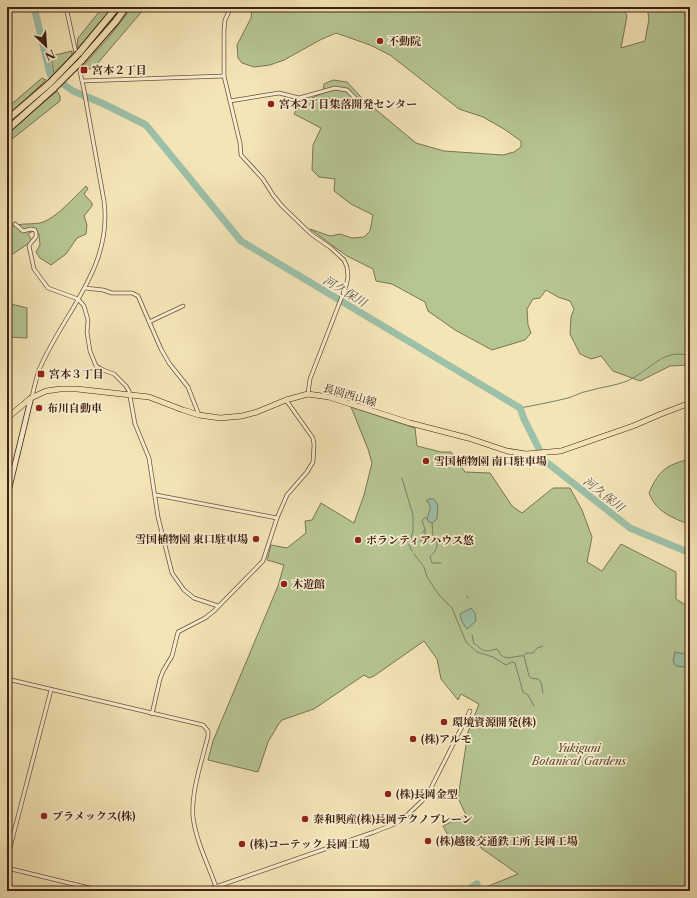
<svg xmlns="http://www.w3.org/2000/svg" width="697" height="898" font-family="'Libre Caslon Text','Noto Serif JP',serif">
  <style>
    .green { fill: #b6c693; stroke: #7c7452 }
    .water { fill: #9dc0a8; stroke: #78806c }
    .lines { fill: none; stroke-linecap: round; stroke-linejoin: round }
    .stream { stroke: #78806c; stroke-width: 1 }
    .river { stroke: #9dc0a8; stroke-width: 7 }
    .street-casing { stroke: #6e523a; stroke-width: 4.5 }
    .secondary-casing { stroke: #412111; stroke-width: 6 }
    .primary-casing { stroke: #412111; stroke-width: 6 }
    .highway-casing { stroke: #412111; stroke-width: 8 }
    .street { stroke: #f8eed0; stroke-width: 3 }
    .secondary { stroke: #f8eed0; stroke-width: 4.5 }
    .primary { stroke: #f4e5b7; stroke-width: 5 }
    .highway { stroke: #f4e5b7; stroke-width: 6 }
    .highway-bridge-casing { stroke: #412111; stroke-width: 8; stroke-linecap: butt }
    .highway-bridge { stroke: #f4e5b7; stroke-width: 6 }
    .poi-dot { fill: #8f2418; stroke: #f8eed0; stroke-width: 1.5 }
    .labels { text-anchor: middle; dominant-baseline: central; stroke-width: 3.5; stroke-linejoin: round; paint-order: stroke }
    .poi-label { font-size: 11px; font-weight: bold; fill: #412111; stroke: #f8eed0; text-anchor: start }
    .street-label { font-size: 11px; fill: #412111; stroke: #f8eed0 }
    .park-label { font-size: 11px; font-style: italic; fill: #5e4a32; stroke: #f8eed0 }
    .water-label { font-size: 12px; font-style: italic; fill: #5d513e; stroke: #f8eed0 }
  </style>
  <rect width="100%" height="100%" fill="#f4e5b7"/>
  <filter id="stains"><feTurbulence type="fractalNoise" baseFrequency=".005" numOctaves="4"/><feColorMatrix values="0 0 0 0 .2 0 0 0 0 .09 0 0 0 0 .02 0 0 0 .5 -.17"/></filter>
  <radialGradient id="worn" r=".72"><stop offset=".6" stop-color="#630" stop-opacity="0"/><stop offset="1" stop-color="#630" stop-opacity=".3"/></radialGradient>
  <g class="green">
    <polygon points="103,7 113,7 77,49 78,38"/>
    <polygon points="132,7 144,7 144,9 97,64 90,69 85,68 84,65 109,37"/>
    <polygon points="252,7 623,7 627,16 621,48 645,41 649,19 647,7 690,7 690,365 670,366 640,381 613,371 601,356 591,359 580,354 570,334 571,317 574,309 570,301 558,297 546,290 540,298 533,299 527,309 528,325 531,333 525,340 492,350 455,330 428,311 425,302 392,284 376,281 373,269 347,256 310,229 330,236 340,234 352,238 364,237 370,231 373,215 351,204 334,191 335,179 319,177 312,170 313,145 321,128 294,114 299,104 323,93 324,84 333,80 347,82 362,98 416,143 444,151 503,155 514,152 521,147 521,141 504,129 483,117 459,109 390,55 370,45 336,33 320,40 284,60 270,65 254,67 242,63 238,58 237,45 251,18"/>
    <polygon points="72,51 72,55 54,74 51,56"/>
    <polygon points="42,78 46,80 7,117 7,108"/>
    <polygon points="57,91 60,96 60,101 7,143 7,133"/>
    <path d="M 86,186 L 88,189 L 84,194 L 92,203 L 92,206 L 84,216 L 87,225 L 86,234 L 77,238 L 66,254 L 51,265 L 40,258 L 36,252 L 40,245 L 39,234 L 33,231 L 28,234 L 32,241 L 10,256 L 12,267 L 7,278 L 7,229 C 17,222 29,225 40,223 C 56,219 74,197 86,186 Z"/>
    <polygon points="7,303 27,308 27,338 7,337"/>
    <polygon points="351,407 415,428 417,446 441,452 451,452 465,472 490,473 512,506 522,513 553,488 570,488 582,510 592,537 587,562 602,571 621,544 676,572 676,599 690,608 690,891 476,891 518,874 481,848 480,844 454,847 443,826 466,815 458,798 468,732 479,704 461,694 458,700 441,679 437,659 424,641 374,676 369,678 364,675 314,709 282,720 278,725 268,742 258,772 208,760 213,741 278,586 284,565 267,560 271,545 287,548 306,533 305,521 312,520 321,503 354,523 364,495 372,463 368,449"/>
    <path d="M 690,459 L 690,525 C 672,517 657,513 649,493 C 659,470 666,465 690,459 Z"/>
  </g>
  <g class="water">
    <path d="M 429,499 L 434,499 L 438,505 L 437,519 L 432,523 L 428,521 L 427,518 C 430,509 432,510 428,502 L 426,501 Z"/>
    <polygon points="471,608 475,613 476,621 467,629 462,622 460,614"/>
    <polygon points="675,652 690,655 690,663 684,667 676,666 673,661"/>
  </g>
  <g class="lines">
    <g class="stream">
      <path d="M 520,408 C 536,405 552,402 568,398 C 575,396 581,392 588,391 C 601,387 615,386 627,381 C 650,371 663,347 690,356"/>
      <polyline points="402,478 413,515 413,531 409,545 412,551"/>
      <path d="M 432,523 L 433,536 C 441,543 436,551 430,557 L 432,563 L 441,563"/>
      <polyline points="422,533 425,529 422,521 424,518 427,518"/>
      <polyline points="420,541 425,538 425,529"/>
      <polyline points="414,554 424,567 427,577 439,595 452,608 466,642 477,652 493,657 506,665 512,662 515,663 523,692 528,695 534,706"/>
      <polyline points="467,596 468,598"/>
      <path d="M 472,635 L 474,644 C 478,645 478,648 483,650 C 487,652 492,650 497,649 C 499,651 499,653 501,655 C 507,661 516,655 524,656 L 529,676 L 531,678 L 538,679 L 541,682 L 543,693"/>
      <polyline points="524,655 527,653 533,653 537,648 543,646"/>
    </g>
    <g class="river">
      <polyline points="34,7 50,74 53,77 73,91 104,104 146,125 241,241 520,408 524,419 545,461 630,528 690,553"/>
      <polyline points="466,891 477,884"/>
    </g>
    <g class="street-casing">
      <g id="street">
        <polyline points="231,7 225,20 224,30 224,76 240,143 241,155 263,179 273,195 282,206 311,234 331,248 344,260 347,267 348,277 346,286 310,379 308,394"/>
        <polyline points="82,81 224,76"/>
        <polyline points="230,101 279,93 299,98 335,88 347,90 355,98"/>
        <path d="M 15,224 L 23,231 L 31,229 L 35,230 C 39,239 32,239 29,246 L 34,269 L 48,288 L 78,299 L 84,306 L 88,320 L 87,332 L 90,351 L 96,366 L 103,370 L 114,374 L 126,386 L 129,391 L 135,424 L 149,458 L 158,517 L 172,573 L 184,590 L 194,598 L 218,606"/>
        <polyline points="85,288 103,290 112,293 132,293 138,296 161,349 169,363 188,387 199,415"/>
        <polyline points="149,322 183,306"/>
        <path d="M 32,397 C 34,388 36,379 39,370 C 63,313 113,268 104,201 L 84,90 L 66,7"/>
        <polyline points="156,495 277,518"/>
        <path d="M 7,679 L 203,725 L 208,731 L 208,736 C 202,761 191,791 193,817 C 196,841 208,864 216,887"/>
        <polyline points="152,714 160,679 163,671 172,656 178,632 205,618 214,611 263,561 277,518 287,495 307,472 313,462 314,445 313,438 286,400"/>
        <polyline points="7,859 51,690"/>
        <polyline points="7,868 102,891"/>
        <polyline points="204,891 374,832 392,825 404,818 422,801 430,790 470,711"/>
      </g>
    </g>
    <g class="secondary-casing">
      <polyline id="secondary" points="7,497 31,398"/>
    </g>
    <g class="primary-casing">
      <polyline id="primary" points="7,418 31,398 46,391 60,389 77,389 149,397 183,410 199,415 220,418 242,416 257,412 286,400 308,394 329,397 410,423 468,438 507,451 526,454 561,451 633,426 661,414 690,403"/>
    </g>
    <g class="highway-casing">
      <g id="highway">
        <polyline points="79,53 117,7"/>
        <polyline points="81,61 116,21 126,7"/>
        <polyline points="7,120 50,83"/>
        <polyline points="7,130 54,88"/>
      </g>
    </g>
    <use href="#street" class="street"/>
    <use href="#secondary" class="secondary"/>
    <use href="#primary" class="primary"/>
    <use href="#highway" class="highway"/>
    <g class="highway-bridge-casing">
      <g id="highway-bridge">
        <polyline points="50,83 79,53"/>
        <polyline points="54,88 81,61"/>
      </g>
    </g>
    <use href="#highway-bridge" class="highway-bridge"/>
  </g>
  <g class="poi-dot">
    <circle cx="380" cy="41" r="4"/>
    <rect x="80" y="66" width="8" height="8" rx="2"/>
    <circle cx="271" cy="104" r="4"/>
    <rect x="37" y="370" width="8" height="8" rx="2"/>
    <circle cx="39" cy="408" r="4"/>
    <circle cx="426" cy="461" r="4"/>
    <circle cx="256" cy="539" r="4"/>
    <circle cx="358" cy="540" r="4"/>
    <circle cx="284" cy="584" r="4"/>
    <circle cx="444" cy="722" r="4"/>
    <circle cx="413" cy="739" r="4"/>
    <circle cx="388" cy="794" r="4"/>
    <circle cx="44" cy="816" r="4"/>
    <circle cx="305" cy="819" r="4"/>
    <circle cx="428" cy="841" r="4"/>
    <circle cx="242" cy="844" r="4"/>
  </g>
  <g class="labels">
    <g class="poi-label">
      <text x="388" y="41">不動院</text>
      <text x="92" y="70">宮本２丁目</text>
      <text x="279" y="104">宮本2丁目集落開発センター</text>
      <text x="49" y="374">宮本３丁目</text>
      <text x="47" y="408">布川自動車</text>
      <text x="434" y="461">雪国植物園 南口駐車場</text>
      <text x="248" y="539" text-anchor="end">雪国植物園 東口駐車場</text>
      <text x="366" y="540">ボランティアハウス悠</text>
      <text x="292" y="584">木遊館</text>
      <text x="452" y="722">環境資源開発(株)</text>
      <text x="421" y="739">(株)アルモ</text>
      <text x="396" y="794">(株)長岡金型</text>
      <text x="52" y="816">プラメックス(株)</text>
      <text x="313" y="819">泰和興産(株)長岡テクノブレーン</text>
      <text x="436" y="841">(株)越後交通鉄工所 長岡工場</text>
      <text x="250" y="844">(株)コーテック 長岡工場</text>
    </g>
    <g class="street-label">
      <text transform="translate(350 395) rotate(16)">長岡西山線</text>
    </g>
    <g class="park-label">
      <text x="579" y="748">Yukiguni<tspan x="579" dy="13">Botanical Gardens</tspan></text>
    </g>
    <g class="water-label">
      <text transform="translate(345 291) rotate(31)">河久保川</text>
      <text transform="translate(604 494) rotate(38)">河久保川</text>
    </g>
  </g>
  <rect width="697" height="898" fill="none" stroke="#f4e5b7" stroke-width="24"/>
  <rect x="8" y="8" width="681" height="882" fill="none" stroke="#412111" stroke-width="2"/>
  <rect x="12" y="12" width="673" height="874" fill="none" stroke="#412111"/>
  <g transform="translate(46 46) rotate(155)" stroke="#f8eed0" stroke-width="3" paint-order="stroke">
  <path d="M0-3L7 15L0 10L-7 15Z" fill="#412111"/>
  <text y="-6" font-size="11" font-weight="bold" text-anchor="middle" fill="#412111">N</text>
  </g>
  <rect width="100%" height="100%" filter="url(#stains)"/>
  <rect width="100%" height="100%" fill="url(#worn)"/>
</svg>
